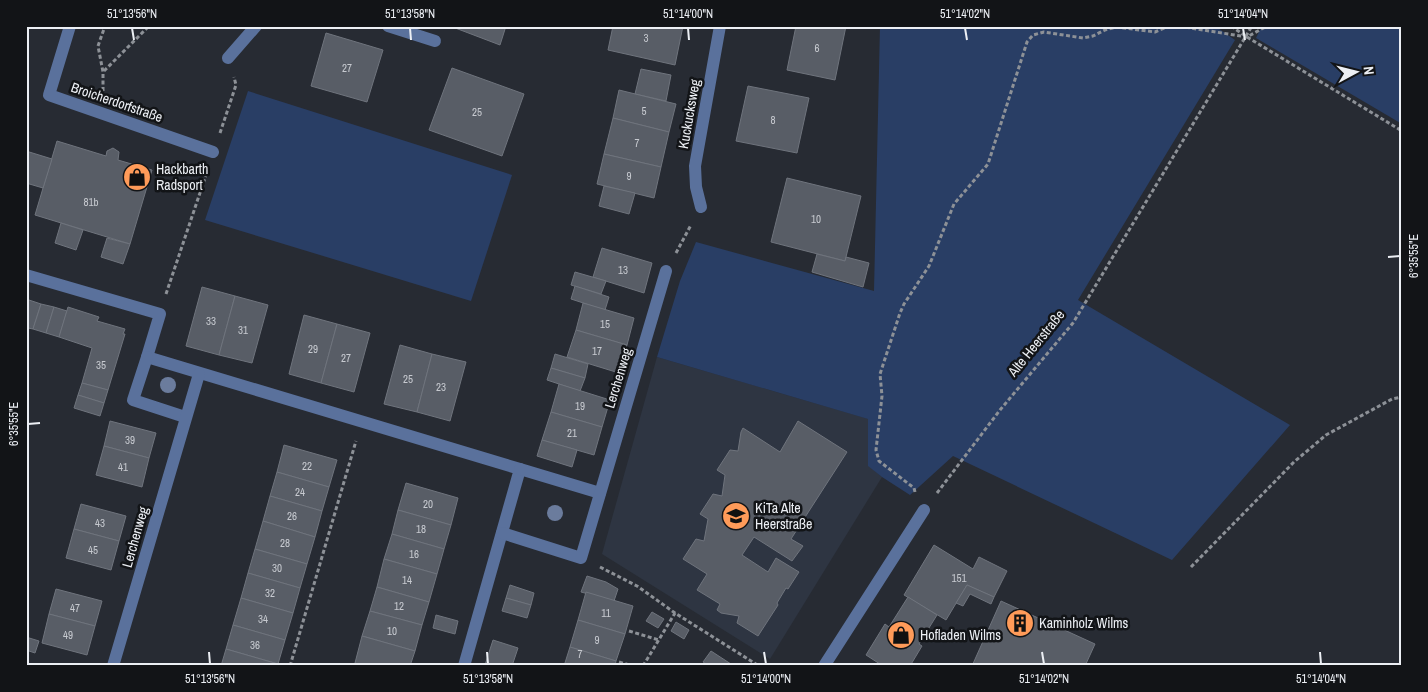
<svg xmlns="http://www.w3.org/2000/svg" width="1428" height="692" font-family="'Archivo Narrow',sans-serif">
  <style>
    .built { fill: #2e3542 }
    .green { fill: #293e65 }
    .building { fill: #585d66; stroke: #6f747d }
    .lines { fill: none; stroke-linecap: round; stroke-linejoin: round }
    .path { stroke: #8d9197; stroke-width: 3; stroke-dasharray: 4 2.5; stroke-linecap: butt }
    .street { stroke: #5a719c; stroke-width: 12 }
    .tree { fill: #6b7c9d }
    .ticks { fill: none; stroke: #eceff4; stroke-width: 2 }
    .labels { text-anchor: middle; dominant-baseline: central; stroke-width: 5; stroke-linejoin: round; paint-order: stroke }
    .number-label { font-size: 11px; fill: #c7cad0 }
    .street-label { font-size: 14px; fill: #eceff4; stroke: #121417 }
    .poi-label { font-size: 14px; fill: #eceff4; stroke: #121417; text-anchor: start }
    .neatline { fill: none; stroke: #eceff4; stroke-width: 2 }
    .ticks-label { font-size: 12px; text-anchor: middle; fill: #eceff4 }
  </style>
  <rect width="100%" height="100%" fill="#272b33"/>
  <polygon class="built" points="657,357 869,419 868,465 882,477 770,659 602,554"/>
  <g class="green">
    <polygon points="880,26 1215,26 1235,40 1078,300 1290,425 1172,560 953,456 910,495 882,477 868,466 868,419 657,357 680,281 696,242 874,291"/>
    <polygon points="1262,26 1402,26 1402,124 1256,38"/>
    <polygon points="248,91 512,175 471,301 205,220"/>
  </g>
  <g class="building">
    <polygon points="450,26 506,26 500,45"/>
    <polygon points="613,26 683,26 675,65 608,50"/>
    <polygon points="796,26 846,26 835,80 787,70"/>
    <polygon points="326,33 383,50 367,102 311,86"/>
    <polygon points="452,68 524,94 502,156 429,130"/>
    <polygon points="641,69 671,75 666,101 635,94"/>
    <polygon points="748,86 809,98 797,153 736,141"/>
    <polygon points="619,90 676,104 669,132 613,118"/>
    <polygon points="613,118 669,132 661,167 604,154"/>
    <polygon points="57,141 106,156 107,151 113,148 119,152 118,160 152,170 130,244 35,215"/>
    <polygon points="26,151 52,159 43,188 26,183"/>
    <polygon points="604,154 661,167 654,198 597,184"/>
    <polygon points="787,178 861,196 845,261 771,242"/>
    <polygon points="604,186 635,193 629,214 599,206"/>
    <polygon points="61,223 83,230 76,250 55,243"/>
    <polygon points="107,238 130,244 123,264 101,257"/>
    <polygon points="602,248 652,263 644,293 593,277"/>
    <polygon points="817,254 845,261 846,257 869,263 863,287 812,272"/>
    <polygon points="575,272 606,281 601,294 571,285"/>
    <polygon points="575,286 609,297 605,310 571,299"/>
    <polygon points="202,287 235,296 219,355 186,346"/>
    <polygon points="235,296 268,305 252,363 219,355"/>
    <polygon points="26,299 41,304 33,329 28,328 26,332"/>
    <polygon points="583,303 634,318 627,345 576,330"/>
    <polygon points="41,304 54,307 46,333 33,329"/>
    <polygon points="54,307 67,311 59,337 46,333"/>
    <polygon points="68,307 99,317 97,321 125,329 123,334 125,334 108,390 82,383 92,348 59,337"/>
    <polygon points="304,315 337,324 321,383 289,374"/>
    <polygon points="337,324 370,333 354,392 321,383"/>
    <polygon points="576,330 627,345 619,373 567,357"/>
    <polygon points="400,345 432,354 417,412 384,404"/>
    <polygon points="432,354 466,362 450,421 417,412"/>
    <polygon points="555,354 588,364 585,378 551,368"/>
    <polygon points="551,368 585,378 580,391 547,380"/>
    <polygon points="82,383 108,390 104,403 78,395"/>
    <polygon points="559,384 610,400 602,427 551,412"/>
    <polygon points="78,395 104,403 100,416 74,408"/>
    <polygon points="551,412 602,427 594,455 542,440"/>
    <polygon points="110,421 156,433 149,458 104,446"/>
    <polygon points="798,421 847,452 791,539 803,546 792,561 754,537 742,555 768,572 776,558 799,572 788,589 786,588 777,603 778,605 758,636 737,623 739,616 721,613 717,610 720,604 697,590 707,574 683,559 696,539 704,541 708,519 700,514 713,494 722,496 725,475 717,470 730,450 738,451 741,432 743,428 780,452"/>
    <polygon points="542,440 577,450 572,467 537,456"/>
    <polygon points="284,445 337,460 329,487 277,472"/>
    <polygon points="104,446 149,458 142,487 96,475"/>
    <polygon points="277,472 329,487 322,511 270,496"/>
    <polygon points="406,483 458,498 451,525 398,510"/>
    <polygon points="270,496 322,511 315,537 263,521"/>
    <polygon points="81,504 126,516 119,541 74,529"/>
    <polygon points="398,510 451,525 444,549 392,534"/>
    <polygon points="263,521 315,537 307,564 255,549"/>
    <polygon points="74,529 119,541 111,570 66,558"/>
    <polygon points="392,534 444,549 437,574 384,559"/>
    <polygon points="934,545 973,569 979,557 1007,571 994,597 967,585 946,620 904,595"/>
    <polygon points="255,549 307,564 300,588 248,573"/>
    <polygon points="384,559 437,574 429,602 377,587"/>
    <polygon points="248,573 300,588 293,613 241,598"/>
    <polygon points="587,576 606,582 618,589 614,601 581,592"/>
    <polygon points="510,585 534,593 531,605 506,598"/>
    <polygon points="967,585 994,597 991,604 970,594 963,606 956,603"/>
    <polygon points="377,587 429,602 422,625 370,611"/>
    <polygon points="56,589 102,601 95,626 49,614"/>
    <polygon points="586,592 633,606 625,634 578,620"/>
    <polygon points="908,597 937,615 919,644 922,646 910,666 883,666 866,655 885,624 889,627"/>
    <polygon points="241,598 293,613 285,640 233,625"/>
    <polygon points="506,598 531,605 527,618 502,611"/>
    <polygon points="1001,601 1095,644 1085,666 972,666"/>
    <polygon points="370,611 422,625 415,651 362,636"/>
    <polygon points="652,612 664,619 658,628 646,621"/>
    <polygon points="49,614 95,626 87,655 42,643"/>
    <polygon points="436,615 458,621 455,634 433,628"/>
    <polygon points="578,620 625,634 616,661 570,647"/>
    <polygon points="676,622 689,630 684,639 671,631"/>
    <polygon points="233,625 285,640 278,664 226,649"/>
    <polygon points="362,636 415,651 410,666 364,666 355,663"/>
    <polygon points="26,637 39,641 35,653 26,650"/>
    <polygon points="493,640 518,648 512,666 485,665"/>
    <polygon points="570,647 616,661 615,666 564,666"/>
    <polygon points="226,649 278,664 278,666 221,666"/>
    <polygon points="711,651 734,666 710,666 703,662"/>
  </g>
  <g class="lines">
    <g class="path">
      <polyline points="1231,26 1247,37 1402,131"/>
      <polyline points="104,71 149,26"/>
      <polyline points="103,91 103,72 98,46 105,26"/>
      <polyline points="220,133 236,85 234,77"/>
      <polyline points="676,253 691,225"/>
      <polyline points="166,294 207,172"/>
      <polyline points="915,492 914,488 879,461 876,450 882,396 880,374 900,313 904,304 929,266 954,204 988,164 1027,42 1033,35 1044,32 1083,38 1093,36 1105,30 1116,27 1155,32 1167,27 1178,26 1247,37 1267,26"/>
      <polyline points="937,493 1000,410 1073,323 1252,26"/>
      <polyline points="600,567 637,586 675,613 759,666"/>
      <polyline points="1191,567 1294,462 1326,435 1392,399 1402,397"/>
      <polyline points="629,631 659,640"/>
      <polyline points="619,662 633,666"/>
      <polyline points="290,666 356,441"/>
      <polyline points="643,666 675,613"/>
    </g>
    <g class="street">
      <polyline points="70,26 49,95 213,152"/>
      <polyline points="388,26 435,41"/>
      <polyline points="228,58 256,26"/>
      <polyline points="701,207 696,187 695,166 720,26"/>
      <polyline points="26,275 160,314 147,357 520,469 464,666"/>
      <polyline points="147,357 133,400 185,417"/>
      <polyline points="520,469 600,493"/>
      <polyline points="502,533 581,558 666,271"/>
      <polyline points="113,666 199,374"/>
      <polyline points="824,666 924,510"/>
    </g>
  </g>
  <g class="tree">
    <circle cx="168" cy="385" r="8"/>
    <circle cx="555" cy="513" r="8"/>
  </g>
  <path class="ticks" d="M 132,28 L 134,40M 410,28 L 411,40M 688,28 L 689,40M 965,28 L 967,40M 1243,28 L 1245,40M 1388,257 L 1400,256M 28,424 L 40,423M 209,652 L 210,664M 487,652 L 488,664M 764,652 L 766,664M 1042,652 L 1044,664M 1320,652 L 1321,664"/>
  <defs>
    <g id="shop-disc" transform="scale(1.4375)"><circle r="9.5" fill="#ff9b59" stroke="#121417"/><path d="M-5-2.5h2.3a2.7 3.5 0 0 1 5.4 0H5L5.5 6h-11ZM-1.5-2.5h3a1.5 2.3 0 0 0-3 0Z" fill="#111"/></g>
    <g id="school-disc" transform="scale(1.4375)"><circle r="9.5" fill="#ff9b59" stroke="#121417"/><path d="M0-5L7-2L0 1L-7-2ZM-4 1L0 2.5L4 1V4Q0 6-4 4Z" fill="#111"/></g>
    <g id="building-disc" transform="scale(1.4375)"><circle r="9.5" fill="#ff9b59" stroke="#121417"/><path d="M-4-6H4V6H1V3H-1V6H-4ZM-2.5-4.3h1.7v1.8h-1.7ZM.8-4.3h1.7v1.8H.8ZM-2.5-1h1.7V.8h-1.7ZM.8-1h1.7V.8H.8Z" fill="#111"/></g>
  </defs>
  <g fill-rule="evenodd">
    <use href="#shop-disc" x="137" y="177"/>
    <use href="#school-disc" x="736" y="516"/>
    <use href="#building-disc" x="1020" y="623"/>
    <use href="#shop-disc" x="901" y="635"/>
  </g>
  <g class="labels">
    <g class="number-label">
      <text x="646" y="38">3</text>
      <text x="817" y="48">6</text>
      <text x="347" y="68">27</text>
      <text x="644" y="111">5</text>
      <text x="477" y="112">25</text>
      <text x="773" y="120">8</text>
      <text x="637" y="143">7</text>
      <text x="629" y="176">9</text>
      <text x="91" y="202">81b</text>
      <text x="816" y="219">10</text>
      <text x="623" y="270">13</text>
      <text x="211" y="321">33</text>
      <text x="605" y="324">15</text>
      <text x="243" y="330">31</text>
      <text x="313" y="349">29</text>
      <text x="597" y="351">17</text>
      <text x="346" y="358">27</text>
      <text x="101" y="365">35</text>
      <text x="408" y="379">25</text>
      <text x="441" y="387">23</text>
      <text x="580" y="406">19</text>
      <text x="572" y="433">21</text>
      <text x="130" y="440">39</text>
      <text x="307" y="466">22</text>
      <text x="123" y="467">41</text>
      <text x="300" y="492">24</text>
      <text x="428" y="504">20</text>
      <text x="292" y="516">26</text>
      <text x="100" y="523">43</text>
      <text x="421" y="529">18</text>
      <text x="285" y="543">28</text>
      <text x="93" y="550">45</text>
      <text x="414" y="554">16</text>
      <text x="277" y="568">30</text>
      <text x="959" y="578">151</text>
      <text x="407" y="580">14</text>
      <text x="270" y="593">32</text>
      <text x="399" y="606">12</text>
      <text x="75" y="608">47</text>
      <text x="606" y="613">11</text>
      <text x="263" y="619">34</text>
      <text x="392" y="631">10</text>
      <text x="68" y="635">49</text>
      <text x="597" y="640">9</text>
      <text x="255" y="645">36</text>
      <text x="580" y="654">7</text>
    </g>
    <g class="street-label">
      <text transform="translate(117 102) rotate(19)">Broicherdorfstraße</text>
      <text transform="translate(689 114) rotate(-80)">Kuckucksweg</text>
      <text transform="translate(1036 343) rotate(-51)">Alte Heerstraße</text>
      <text transform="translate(618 378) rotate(-73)">Lerchenweg</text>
      <text transform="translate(135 537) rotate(-74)">Lerchenweg</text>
    </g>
    <g class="poi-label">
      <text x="156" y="169">Hackbarth<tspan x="156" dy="16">Radsport</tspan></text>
      <text x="755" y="508">KiTa Alte<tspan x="755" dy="16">Heerstraße</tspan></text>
      <text x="1039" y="623">Kaminholz Wilms</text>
      <text x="920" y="635">Hofladen Wilms</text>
    </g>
  </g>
  <rect width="1428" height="692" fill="none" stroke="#121417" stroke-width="55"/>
  <g transform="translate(1356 72) rotate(83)" stroke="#121417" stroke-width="4" paint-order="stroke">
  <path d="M0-4L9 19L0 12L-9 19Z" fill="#eceff4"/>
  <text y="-8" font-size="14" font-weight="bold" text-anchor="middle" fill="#eceff4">N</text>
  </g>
  <rect x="28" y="28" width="1372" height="636" class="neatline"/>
  <g class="ticks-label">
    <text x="132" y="18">51°13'56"N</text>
    <text x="410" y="18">51°13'58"N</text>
    <text x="688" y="18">51°14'00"N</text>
    <text x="965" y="18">51°14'02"N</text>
    <text x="1243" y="18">51°14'04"N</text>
    <text transform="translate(1414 256) rotate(-90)" y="4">6°35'55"E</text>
    <text transform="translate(14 424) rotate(-90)" y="4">6°35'55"E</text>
    <text x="210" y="683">51°13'56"N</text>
    <text x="488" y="683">51°13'58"N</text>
    <text x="766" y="683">51°14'00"N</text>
    <text x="1044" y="683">51°14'02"N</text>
    <text x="1321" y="683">51°14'04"N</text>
  </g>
</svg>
